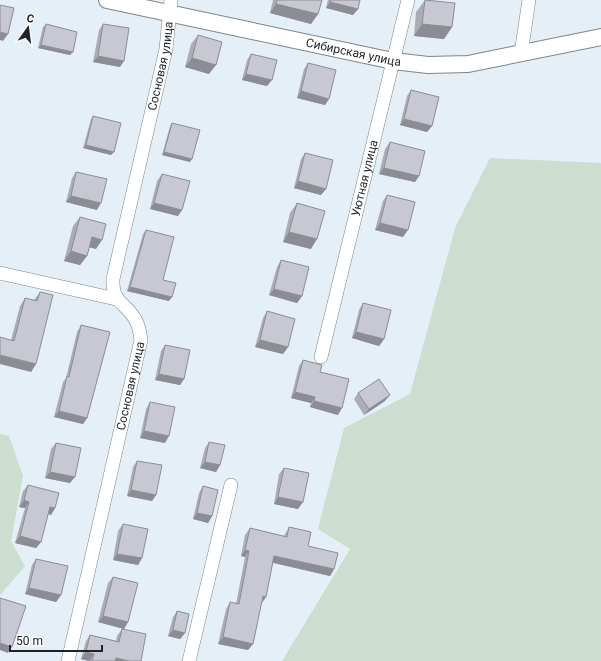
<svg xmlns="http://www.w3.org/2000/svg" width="601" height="661" font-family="Roboto,sans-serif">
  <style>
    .green { fill: #cbdecf }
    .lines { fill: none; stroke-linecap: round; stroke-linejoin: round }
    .minor-casing { stroke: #7c858c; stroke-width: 14 }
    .tertiary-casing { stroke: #7c858c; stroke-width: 18 }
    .minor { stroke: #fff; stroke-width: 13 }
    .tertiary { stroke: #fff; stroke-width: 16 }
    .wall { fill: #acacb5 }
    .shaded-wall { fill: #8c8c94 }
    .building { fill: #c8c8d3; stroke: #8c8c94 }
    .labels { text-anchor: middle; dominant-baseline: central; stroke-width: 3.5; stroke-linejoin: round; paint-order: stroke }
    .street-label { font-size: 12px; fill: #1e2225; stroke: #f8fbff }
  </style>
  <rect width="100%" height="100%" fill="#e5eff7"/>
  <g class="green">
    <polygon points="490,158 601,163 601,661 282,661 350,549 318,529 344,428 410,394 455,228"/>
    <polygon points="0,434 9,436 23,476 11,541 25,566 0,595"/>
  </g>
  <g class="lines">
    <g class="minor-casing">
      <g id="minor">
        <polyline points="521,53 529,0"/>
        <polyline points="0,273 116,299"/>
        <path id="s1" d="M 321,357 L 408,0"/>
        <path id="s2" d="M 68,661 L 141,340 C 140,333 139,325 135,319 C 125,302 112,303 113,279 L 166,49 L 171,0"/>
        <polyline points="189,661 231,485"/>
      </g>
    </g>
    <g class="tertiary-casing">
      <g id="tertiary">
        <path id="s3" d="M 107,0 L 393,61 L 428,65 L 468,64 L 601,37"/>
      </g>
    </g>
    <use href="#minor" class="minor"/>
    <use href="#tertiary" class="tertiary"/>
  </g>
  <g class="wall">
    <polygon points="273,0 322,0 318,14 311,24 270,13"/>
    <polygon points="328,0 360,0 358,9 353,15 326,8"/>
    <polygon points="425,0 430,0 452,27 444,39 414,36 416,12"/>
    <polygon points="46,24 70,55 38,48 43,27"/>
    <polygon points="103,24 120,67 93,62 99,30"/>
    <polygon points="198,35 209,74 185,67 191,44"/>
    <polygon points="251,54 267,86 242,80 247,60"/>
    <polygon points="308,63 325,105 297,98 304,69"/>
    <polygon points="411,90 432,126 427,132 400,125 407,96"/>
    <polygon points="93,116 111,155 83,148 91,119"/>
    <polygon points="172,123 190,162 162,155 170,126"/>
    <polygon points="390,142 419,176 415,182 379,174 385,149"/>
    <polygon points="305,153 321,195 294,188 301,159"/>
    <polygon points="76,172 97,210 66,202 72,178"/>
    <polygon points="162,174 178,216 150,209 157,181"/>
    <polygon points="387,195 403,237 375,230 383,201"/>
    <polygon points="297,203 311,249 283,242 290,213"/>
    <polygon points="80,217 96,249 89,247 87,256 80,265 64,261 73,226"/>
    <polygon points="146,230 163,280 169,301 127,291 143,234"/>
    <polygon points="281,260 302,296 297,303 269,295 277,267"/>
    <polygon points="40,292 36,364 31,372 11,340 20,306 25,298 34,300"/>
    <polygon points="363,303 384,339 379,346 352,338 359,310"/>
    <polygon points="267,311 288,347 283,354 255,347 263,318"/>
    <polygon points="81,325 87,418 83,424 54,417 63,382 66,378 77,332"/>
    <polygon points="165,345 184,379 180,385 155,380 161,351"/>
    <polygon points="303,360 320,372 338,415 310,407 311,403 291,398 299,366"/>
    <polygon points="358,393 385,401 364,415 354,399"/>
    <polygon points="150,402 165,443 140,438 146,409"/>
    <polygon points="209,442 220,465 216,472 200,468 205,448"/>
    <polygon points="56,443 70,483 45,478 51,449"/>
    <polygon points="137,461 156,495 152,501 127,496 133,467"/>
    <polygon points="284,468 298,509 274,504 279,474"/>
    <polygon points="28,485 55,508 51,515 48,514 41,542 36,548 15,543 25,508 19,507 23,491"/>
    <polygon points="203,486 212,516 208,523 193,519 199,493"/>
    <polygon points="123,524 142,558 138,565 113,560 118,531"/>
    <polygon points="289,527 308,546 334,569 330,576 273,563 261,603 253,644 248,650 218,644 226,609 230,602 236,604 245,557 241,556 245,535 250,528 284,536 285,534"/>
    <polygon points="36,559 61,595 56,602 25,594 32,565"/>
    <polygon points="113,577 128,622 124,629 98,622 108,583"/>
    <polygon points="177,611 185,633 180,639 168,636 173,617"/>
    <polygon points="122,629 141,661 89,661 81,659 86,641 90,635 116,641 117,636"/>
  </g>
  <g class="shaded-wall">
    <polygon points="330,2 358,9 353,15 326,8"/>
    <polygon points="276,4 318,14 311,24 270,13"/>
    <polygon points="422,24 452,27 444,39 414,36"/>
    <polygon points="0,32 8,34 3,41 0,40"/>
    <polygon points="41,45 73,52 70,55 38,48"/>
    <polygon points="98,56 124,61 120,67 93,62"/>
    <polygon points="192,58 216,65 209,74 185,67"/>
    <polygon points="246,74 272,80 267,86 242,80"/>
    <polygon points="301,91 329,99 325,105 297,98"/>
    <polygon points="404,119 432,126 427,132 400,125"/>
    <polygon points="86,145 114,152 111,155 83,148"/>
    <polygon points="164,152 192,159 190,162 162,155"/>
    <polygon points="384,168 419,176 415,182 379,174"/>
    <polygon points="298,181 326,189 321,195 294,188"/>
    <polygon points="71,196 101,203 97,210 66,202"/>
    <polygon points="154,203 182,210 178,216 150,209"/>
    <polygon points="380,223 408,230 403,237 375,230"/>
    <polygon points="289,232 317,239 311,249 283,242"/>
    <polygon points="92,237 102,240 96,249 85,246"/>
    <polygon points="71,251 87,256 80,265 64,261"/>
    <polygon points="130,287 172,297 169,301 127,291"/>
    <polygon points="274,289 302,296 297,303 269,295"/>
    <polygon points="356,332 384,339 379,346 352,338"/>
    <polygon points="260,340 288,347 283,354 255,347"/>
    <polygon points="0,355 36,364 31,372 0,364"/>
    <polygon points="159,374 184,379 180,385 155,380"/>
    <polygon points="295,392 315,397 311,403 291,398"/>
    <polygon points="390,395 385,401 364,415 369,409"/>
    <polygon points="314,401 342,408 338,415 310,407"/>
    <polygon points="59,411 87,418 83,424 54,417"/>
    <polygon points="144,431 169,436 165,443 140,438"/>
    <polygon points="205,462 220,465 216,472 200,468"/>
    <polygon points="50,472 75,477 70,483 45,478"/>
    <polygon points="131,490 156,495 152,501 127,496"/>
    <polygon points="278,497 303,502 298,509 274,504"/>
    <polygon points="24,500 29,502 25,508 19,507"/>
    <polygon points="50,507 55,508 51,515 46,513"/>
    <polygon points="197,513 212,516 208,523 193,519"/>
    <polygon points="20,536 41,542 36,548 15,543"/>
    <polygon points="245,550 249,551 245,557 241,556"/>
    <polygon points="117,554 142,558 138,565 113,560"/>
    <polygon points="274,556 334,569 330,576 270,562"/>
    <polygon points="29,588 61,595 56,602 25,594"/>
    <polygon points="263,596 266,597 262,603"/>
    <polygon points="103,616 128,622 124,629 98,622"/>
    <polygon points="173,630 185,633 180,639 168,636"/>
    <polygon points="223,637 253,644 248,650 218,644"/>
    <polygon points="0,643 12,647 8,653 0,650"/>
    <polygon points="86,652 94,654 89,661 81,659"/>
    <polygon points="116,658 129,661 114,661"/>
  </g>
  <g class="building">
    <polygon points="277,0 322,0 318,14 276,4"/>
    <polygon points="331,0 360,0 358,9 330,2"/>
    <polygon points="425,0 455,3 452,27 422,24"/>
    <polygon points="0,5 14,8 8,34 0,32"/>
    <polygon points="46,24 77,32 73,52 41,45"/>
    <polygon points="103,24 129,28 124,61 98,56"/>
    <polygon points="198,35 222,42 216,65 192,58"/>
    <polygon points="251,54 277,60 272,80 246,74"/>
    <polygon points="308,63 336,70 329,99 301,91"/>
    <polygon points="411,90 439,97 432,126 404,119"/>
    <polygon points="93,116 121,123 114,152 86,145"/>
    <polygon points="172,123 200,130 192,159 164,152"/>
    <polygon points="390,142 425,151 419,176 384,168"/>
    <polygon points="305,153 333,160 326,189 298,181"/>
    <polygon points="76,172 107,179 101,203 71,196"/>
    <polygon points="162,174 190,181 182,210 154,203"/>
    <polygon points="387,195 415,202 408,230 380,223"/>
    <polygon points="297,203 325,211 317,239 289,232"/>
    <polygon points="80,217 106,224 102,240 92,237 87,256 71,251"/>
    <polygon points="146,230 174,237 163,280 176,283 172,297 130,287"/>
    <polygon points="281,260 309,267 302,296 274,289"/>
    <polygon points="40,292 53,295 36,364 0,355 0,337 14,341 25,298 37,301"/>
    <polygon points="363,303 391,310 384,339 356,332"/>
    <polygon points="267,311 295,319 288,347 260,340"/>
    <polygon points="81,325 110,332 87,418 59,411 67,376 69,377"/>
    <polygon points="165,345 190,350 184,379 159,374"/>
    <polygon points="303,360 322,365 320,372 349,379 342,408 314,401 315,397 295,392"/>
    <polygon points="379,379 390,395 369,409 358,393"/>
    <polygon points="150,402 175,407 169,436 144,431"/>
    <polygon points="209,442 225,445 220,465 205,462"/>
    <polygon points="56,443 81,448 75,477 50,472"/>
    <polygon points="137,461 162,465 156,495 131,490"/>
    <polygon points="284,468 309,473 303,502 278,497"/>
    <polygon points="28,485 59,493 55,508 50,507 41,542 20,536 29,502 24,500"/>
    <polygon points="203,486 218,490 212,516 197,513"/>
    <polygon points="123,524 148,529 142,558 117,554"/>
    <polygon points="289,527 311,532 308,546 338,553 334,569 274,556 266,597 263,596 253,644 223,637 230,602 239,604 249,551 245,550 250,528 287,537"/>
    <polygon points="36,559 68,566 61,595 29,588"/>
    <polygon points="113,577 138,583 128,622 103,616"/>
    <polygon points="0,598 26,606 12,647 0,643"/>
    <polygon points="177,611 189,614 185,633 173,630"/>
    <polygon points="122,629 146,634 141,661 129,661 116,658 115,661 92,661 94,654 86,652 90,635 119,642"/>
  </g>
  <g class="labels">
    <g class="street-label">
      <text stroke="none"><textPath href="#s3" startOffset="252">Сибирская улица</textPath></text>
      <text stroke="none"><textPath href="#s2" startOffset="617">Сосновая улица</textPath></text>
      <text stroke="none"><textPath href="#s1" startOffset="184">Уютная улица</textPath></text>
      <text stroke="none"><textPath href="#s2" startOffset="282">Сосновая улица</textPath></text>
    </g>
  </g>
  <g transform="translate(28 28) rotate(14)" stroke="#f8fbff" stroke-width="3" paint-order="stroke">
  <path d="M0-3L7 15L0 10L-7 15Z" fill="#1e2225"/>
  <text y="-6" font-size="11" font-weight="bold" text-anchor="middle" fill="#1e2225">С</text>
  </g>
  <path d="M10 645v6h92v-6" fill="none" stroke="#1e2225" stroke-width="2"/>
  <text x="16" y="645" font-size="12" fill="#1e2225" stroke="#f8fbff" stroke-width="3" paint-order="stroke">50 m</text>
</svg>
